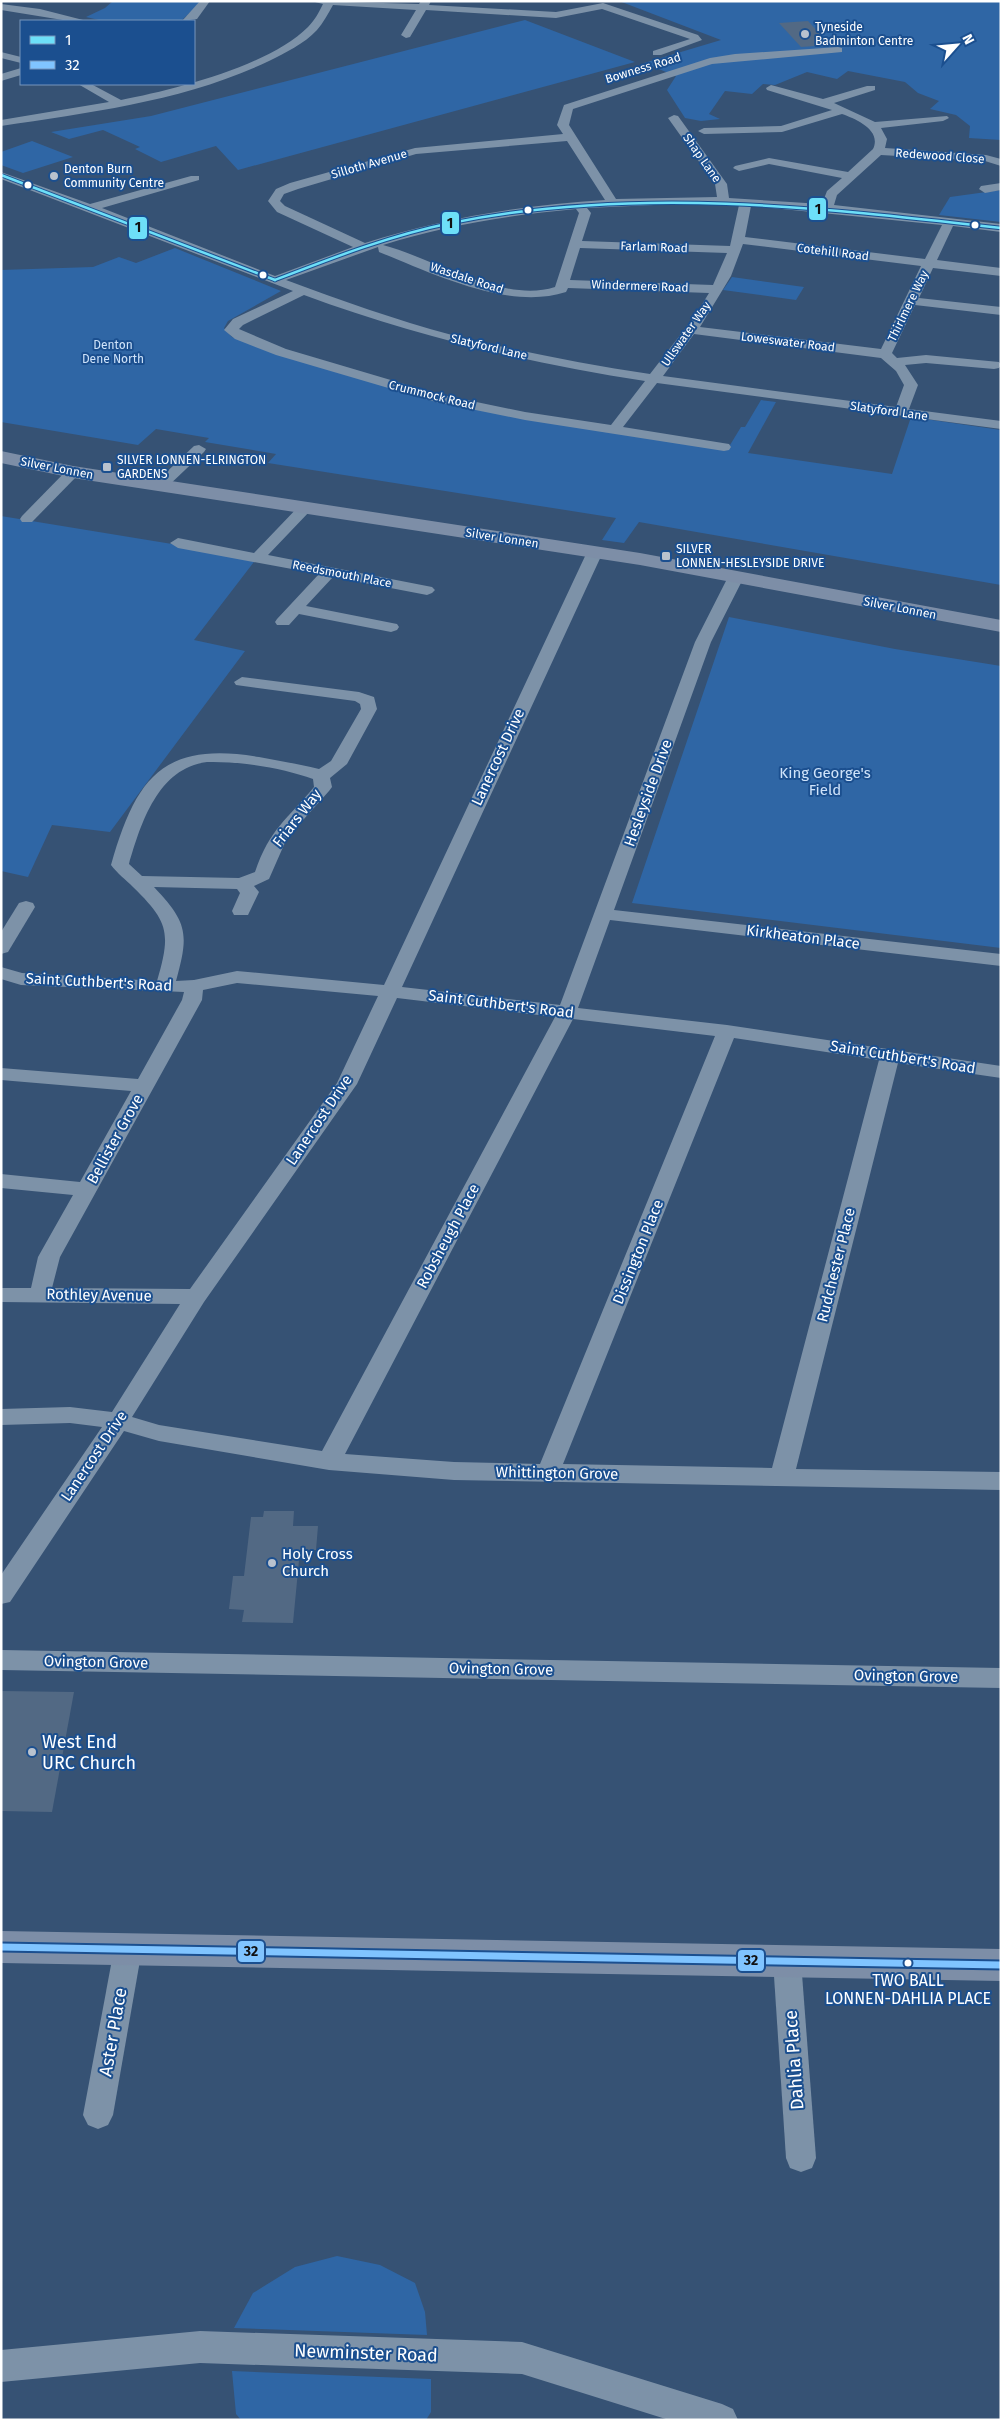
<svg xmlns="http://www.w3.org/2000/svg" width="1002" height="2421" font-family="'Fira Sans',sans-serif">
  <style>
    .green { fill: #2f66a5 }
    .building { fill: #526984 }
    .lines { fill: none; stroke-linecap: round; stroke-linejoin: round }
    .minor { fill: #7d92a8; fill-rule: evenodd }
    .major { fill: #7d8ea7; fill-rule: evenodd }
    .bus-1-casing { stroke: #1b4f8f; stroke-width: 4.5 }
    .bus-2-casing { stroke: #1b4f8f; stroke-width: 11 }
    .bus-1 { stroke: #6ddff8; stroke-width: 2.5 }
    .bus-2 { stroke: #80c4ff; stroke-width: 7 }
    .poi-dot { fill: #b9c2ce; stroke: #1b4f8f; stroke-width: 2 }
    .bus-dot { fill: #fff; stroke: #1b4f8f; stroke-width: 2 }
    .labels { text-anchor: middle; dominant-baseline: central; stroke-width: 4; stroke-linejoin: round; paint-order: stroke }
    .far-poi-label { font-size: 12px; fill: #fff; stroke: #1b4f8f; text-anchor: start }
    .far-street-label { font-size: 12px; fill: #fff; stroke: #1b4f8f }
    .far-park-label { font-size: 12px; fill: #cfe3fa; stroke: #1b4f8f }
    .street-label { font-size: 15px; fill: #fff; stroke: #1b4f8f }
    .park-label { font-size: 15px; fill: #cfe3fa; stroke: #1b4f8f }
    .poi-label { font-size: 15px; fill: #fff; stroke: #1b4f8f; text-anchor: start }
    .near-bus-label { font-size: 16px; fill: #fff; stroke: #1b4f8f }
    .near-poi-label { font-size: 18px; fill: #fff; stroke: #1b4f8f; text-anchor: start }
    .near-street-label { font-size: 18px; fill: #fff; stroke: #1b4f8f }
    .line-badge { stroke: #1b4f8f; stroke-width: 2 }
    .pale-badge-label { font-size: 14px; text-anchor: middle; font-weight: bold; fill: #111 }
  </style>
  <rect width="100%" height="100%" fill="#365274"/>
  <g class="green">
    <polygon points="113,1 202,1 181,21 103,21 86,17 105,8"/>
    <polygon points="619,1 1001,1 1001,140 969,138 970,126 956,115 930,109 939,101 918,93 905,82 848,71 837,79 807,72 775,85 763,84 752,94 725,91 709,114 720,119 701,121 685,118 667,90 676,76 644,63 721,40"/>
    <polygon points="525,20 635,62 238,170 216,146 161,162 135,149 140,147 103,130 69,139 51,132 151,116"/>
    <polygon points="32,141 73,157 23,173 1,165 1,152"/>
    <polygon points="1001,190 1001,222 939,215 950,197"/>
    <path d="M 175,248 L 281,291 L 228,321 L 224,328 L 232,337 C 396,399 555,426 727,450 L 741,427 L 745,427 L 761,400 L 776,402 L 748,453 L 892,474 L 911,417 L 1001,430 L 1001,585 L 639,522 L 624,543 L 602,540 L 616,518 L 268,463 L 276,454 L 205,442 L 209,438 L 156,429 L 138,445 L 1,422 L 1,270 L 93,267 L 119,257 L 136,263 Z"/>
    <polygon points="732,277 804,287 796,300 723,290"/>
    <polygon points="1,516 257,558 194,640 245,651 110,832 52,825 28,877 1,871"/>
    <polygon points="729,617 895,649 1001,666 1001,948 632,903"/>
    <polygon points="337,2256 380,2265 415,2283 425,2312 427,2335 234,2328 253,2293 295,2267"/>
    <polygon points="232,2371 431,2379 431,2412 426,2420 241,2420 236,2414"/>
  </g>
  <g class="building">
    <polygon points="808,21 830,45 801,47 779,23"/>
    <polygon points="264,1511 294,1511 293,1526 318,1526 316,1550 300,1550 293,1623 242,1622 244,1610 229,1609 233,1576 244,1576 251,1517 263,1517"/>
    <polygon points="1,1691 74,1692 52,1812 1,1811"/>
  </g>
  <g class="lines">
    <g class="minor">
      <polygon points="200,1 210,1 197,19 182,21"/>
      <path d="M 311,1 L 419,4 L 421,1 L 431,1 L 429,5 L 556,12 L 603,3 L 698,35 L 702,40 L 661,55 L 653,55 L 653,51 L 690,39 L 602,9 L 556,18 L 426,10 L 410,37 L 406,38 L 401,35 L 416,10 L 333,5 C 328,14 323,23 317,30 C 304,44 285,53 269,61 C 185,101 92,112 1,126 L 1,120 L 109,102 L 78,84 L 91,84 L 121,100 C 174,90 269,66 308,27 C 315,20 319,12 323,4 Z"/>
      <polygon points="1,4 40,9 87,21 69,21 1,10"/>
      <path d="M 838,47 L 842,48 L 842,52 L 712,64 L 573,109 L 569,125 L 616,199 L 717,197 L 715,184 L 668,118 L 674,115 L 678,116 L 727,184 L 729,198 L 822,204 L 827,191 L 842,178 L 769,164 L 739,171 L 733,168 L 735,166 L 769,158 L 848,172 L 873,149 C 882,130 856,119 842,114 L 782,132 L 704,134 L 698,131 L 704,128 L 781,126 L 832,110 L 767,90 L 766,88 L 771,85 L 823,99 L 867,86 L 875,86 L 875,90 L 834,103 L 875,122 L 947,116 L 949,118 L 943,121 L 881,128 L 887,139 L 885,148 L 986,155 L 1001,159 L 1001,166 L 985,161 L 881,155 L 837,195 L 834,205 L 1001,224 L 1001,232 L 953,226 L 937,260 L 1001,268 L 1001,276 L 933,268 L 919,298 L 1001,307 L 1001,315 L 915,305 L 892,353 L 897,358 L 926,355 L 999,362 L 1001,365 L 999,368 L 994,369 L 926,363 L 905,365 L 918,385 L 909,409 L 1001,421 L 1001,429 L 657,383 L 623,427 L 729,444 L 731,447 L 729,450 L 724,451 L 525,420 L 436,402 L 276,355 L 235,339 L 224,330 L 233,319 L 293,291 L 1,179 L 1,172 L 90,204 L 191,176 L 199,176 L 199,180 L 102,208 L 275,276 L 353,247 L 277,212 L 268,201 L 276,189 L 290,183 L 415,148 L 563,134 L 557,125 L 564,105 L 710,58 L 735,54 ZM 567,141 L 605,200 C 523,205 443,218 365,243 L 285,206 L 280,201 L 284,194 L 298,189 L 416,154 ZM 654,205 L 739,205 L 730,246 L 582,241 L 591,213 L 587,208 ZM 751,206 L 942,225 L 925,259 L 745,237 ZM 576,209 L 579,213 L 555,287 C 503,304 433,258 383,245 C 446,225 510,215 576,209 ZM 743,244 L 921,266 L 881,349 L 700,327 L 731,276 ZM 378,247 L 379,252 C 432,273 508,311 566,292 L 568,288 L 709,293 L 695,316 L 650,374 C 584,364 517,351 452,335 C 396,320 340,300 286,280 ZM 580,248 L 727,253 L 713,285 L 570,280 ZM 304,295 C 415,336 528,363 645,381 L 611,425 L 525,412 L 438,394 L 286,349 L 239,329 L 243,325 ZM 694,334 L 881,358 L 896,371 L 904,385 L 896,407 L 663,376 Z"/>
      <polygon points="1,52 21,57 21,63 1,58"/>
      <polygon points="21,68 21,75 1,81 1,74"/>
      <polygon points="1001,183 1001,190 985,193 979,189 981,186"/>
      <polygon points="199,445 206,449 204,452 166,488 156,488 154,485 156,482 194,446"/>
      <polygon points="73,468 80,472 78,475 32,522 22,522 20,519 22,516 68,469"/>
      <polygon points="305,504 310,505 312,508 310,511 268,555 432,587 435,590 432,593 427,595 333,577 306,606 397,624 399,627 397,630 391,632 299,614 289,625 277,625 275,622 277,619 319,574 178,548 170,543 178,538 254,553 300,505"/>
      <path d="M 595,547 L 603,552 L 402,987 L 560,1005 L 695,642 L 728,577 L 736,572 L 741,574 L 744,577 L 711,642 L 614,910 L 1001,954 L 1001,966 L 610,920 L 578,1008 L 727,1025 L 1001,1066 L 1001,1078 L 898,1063 L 796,1469 L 1001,1472 L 1001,1490 L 454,1480 L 329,1470 L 159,1441 L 124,1431 L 10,1602 L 1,1604 L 1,1575 L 102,1427 L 70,1423 L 1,1425 L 1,1409 L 70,1407 L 112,1412 L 180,1304 L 1,1302 L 1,1288 L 31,1288 L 38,1257 L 73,1195 L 1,1188 L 1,1174 L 80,1182 L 131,1091 L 1,1080 L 1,1068 L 138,1079 L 182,1000 L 184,992 L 21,985 L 1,979 L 1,967 L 22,973 L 157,981 C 171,933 169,922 133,887 C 126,880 117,873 111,865 C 136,778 162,741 259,757 C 279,761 299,764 319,769 L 331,761 L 361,709 L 360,704 L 355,701 L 236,685 L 234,682 L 242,677 L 359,692 L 374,697 L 377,709 L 347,764 L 330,778 L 332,787 L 329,791 L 287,838 L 269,879 L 254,886 L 259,892 L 248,915 L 234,915 L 232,911 L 240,893 L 237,889 L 154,887 C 188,923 189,934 176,981 L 194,980 L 237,971 L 384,985 L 587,552 ZM 207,762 C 239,761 283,768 313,779 L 314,787 C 287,820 270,828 255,872 L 239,878 L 142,876 L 129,864 C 141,823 158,768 207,762 ZM 237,983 L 378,996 L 337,1083 L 190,1289 L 52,1288 L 60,1257 L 202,1000 L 203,990 ZM 397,998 L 555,1017 L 322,1451 L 159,1425 L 132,1417 L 204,1302 L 357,1084 ZM 573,1019 L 715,1036 L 540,1464 L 454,1462 L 345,1454 ZM 734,1038 L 879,1060 L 772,1468 L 563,1464 Z"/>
      <polygon points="26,901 33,903 35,907 8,952 1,954 1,932 19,903"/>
      <polygon points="1,1650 1001,1668 1001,1688 1,1670"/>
      <polygon points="128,1937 138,1940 142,1949 113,2115 108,2125 98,2129 88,2125 83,2115 114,1949 118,1940"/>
      <polygon points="787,1949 797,1952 801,1961 816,2158 812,2168 801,2172 790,2168 786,2158 773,1961 777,1952"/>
      <polygon points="200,2331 522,2342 722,2404 733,2409 738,2420 669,2420 522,2374 200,2363 1,2382 1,2350"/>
    </g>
    <g class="major">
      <polygon points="1,451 73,466 640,553 1001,620 1001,632 640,565 73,478 1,463"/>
      <polygon points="1,1931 1001,1949 1001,1981 1,1963"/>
    </g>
    <g class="bus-1-casing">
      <g id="bus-1">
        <polyline points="1,175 275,280"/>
        <path d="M 275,280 C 332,258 391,235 451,223 C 634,186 818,207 1001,228"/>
      </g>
    </g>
    <g class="bus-2-casing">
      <polyline id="bus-2" points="1,1947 1001,1965"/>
    </g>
    <use href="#bus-1" class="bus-1"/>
    <use href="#bus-2" class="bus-2"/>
  </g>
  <g class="poi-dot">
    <circle cx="805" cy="34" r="5"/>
    <circle cx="54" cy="176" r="5"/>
    <rect x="102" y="462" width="10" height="10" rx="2.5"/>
    <rect x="661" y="551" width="10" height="10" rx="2.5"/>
    <circle cx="272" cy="1563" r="5"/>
    <circle cx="32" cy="1752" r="5"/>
  </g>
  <g class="bus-dot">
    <circle cx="28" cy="185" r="4.5"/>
    <circle cx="528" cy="210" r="4.5"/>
    <circle cx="975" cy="225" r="4.5"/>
    <circle cx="263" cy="275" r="4.5"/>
    <circle cx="908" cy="1963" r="4.5"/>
  </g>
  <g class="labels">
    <g class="far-poi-label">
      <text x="815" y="27">Tyneside<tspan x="815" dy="14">Badminton Centre</tspan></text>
      <text x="64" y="169">Denton Burn<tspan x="64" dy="14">Community Centre</tspan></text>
      <text x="117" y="460">SILVER LONNEN-ELRINGTON<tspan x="117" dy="14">GARDENS</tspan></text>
      <text x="676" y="549">SILVER<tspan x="676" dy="14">LONNEN-HESLEYSIDE DRIVE</tspan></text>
    </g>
    <g class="far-street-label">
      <text transform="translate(643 68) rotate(-17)">Bowness Road</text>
      <text transform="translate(940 156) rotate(4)">Redewood Close</text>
      <text transform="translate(702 158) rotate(55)">Shap Lane</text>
      <text transform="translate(369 164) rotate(-16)">Silloth Avenue</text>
      <text transform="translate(654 247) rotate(2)">Farlam Road</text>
      <text transform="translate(833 252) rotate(7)">Cotehill Road</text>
      <text transform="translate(467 278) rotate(18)">Wasdale Road</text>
      <text transform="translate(640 286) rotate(2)">Windermere Road</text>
      <text transform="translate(908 306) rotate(-64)">Thirlmere Way</text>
      <text transform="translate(686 334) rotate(-55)">Ullswater Way</text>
      <text transform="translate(788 342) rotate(7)">Loweswater Road</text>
      <text transform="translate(489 347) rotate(13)">Slatyford Lane</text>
      <text transform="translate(432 395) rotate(14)">Crummock Road</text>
      <text transform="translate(889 411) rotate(8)">Slatyford Lane</text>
      <text transform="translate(57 468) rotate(11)">Silver Lonnen</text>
      <text transform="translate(502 538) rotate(9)">Silver Lonnen</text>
      <text transform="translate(342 574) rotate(11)">Reedsmouth Place</text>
      <text transform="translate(900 608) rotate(11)">Silver Lonnen</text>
    </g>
    <g class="far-park-label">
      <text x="113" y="345">Denton<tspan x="113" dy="14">Dene North</tspan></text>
    </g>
    <g class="street-label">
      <text transform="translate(498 757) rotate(-65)">Lanercost Drive</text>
      <text transform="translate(648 793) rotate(-70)">Hesleyside Drive</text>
      <text transform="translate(297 818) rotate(-52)">Friars Way</text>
      <text transform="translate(803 937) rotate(7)">Kirkheaton Place</text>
      <text transform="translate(99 982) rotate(3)">Saint Cuthbert's Road</text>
      <text transform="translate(501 1004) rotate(7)">Saint Cuthbert's Road</text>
      <text transform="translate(903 1057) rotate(9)">Saint Cuthbert's Road</text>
      <text transform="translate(319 1120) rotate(-56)">Lanercost Drive</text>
      <text transform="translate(115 1139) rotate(-61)">Bellister Grove</text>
      <text transform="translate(448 1236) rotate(-62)">Robsheugh Place</text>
      <text transform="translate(638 1252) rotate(-68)">Dissington Place</text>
      <text transform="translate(836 1265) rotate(-76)">Rudchester Place</text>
      <text transform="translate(99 1295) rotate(1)">Rothley Avenue</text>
      <text transform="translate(94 1456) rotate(-56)">Lanercost Drive</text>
      <text transform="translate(557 1473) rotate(1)">Whittington Grove</text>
      <text transform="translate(96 1662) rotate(1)">Ovington Grove</text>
      <text transform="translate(501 1669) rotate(1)">Ovington Grove</text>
      <text transform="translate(906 1676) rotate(1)">Ovington Grove</text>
    </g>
    <g class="park-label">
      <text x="825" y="773">King George's<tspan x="825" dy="17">Field</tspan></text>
    </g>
    <g class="poi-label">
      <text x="282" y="1554">Holy Cross<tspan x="282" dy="17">Church</tspan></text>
    </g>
    <g class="near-bus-label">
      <text x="908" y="1980">TWO BALL<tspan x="908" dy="18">LONNEN-DAHLIA PLACE</tspan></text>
    </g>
    <g class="near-poi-label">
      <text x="42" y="1742">West End<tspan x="42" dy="21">URC Church</tspan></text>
    </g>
    <g class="near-street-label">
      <text transform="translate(113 2032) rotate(-80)">Aster Place</text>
      <text transform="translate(794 2060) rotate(-94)">Dahlia Place</text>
      <text transform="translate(366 2353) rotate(2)">Newminster Road</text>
    </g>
  </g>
  <g class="line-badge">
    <rect x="808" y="197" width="19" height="24" rx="5" fill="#6ddff8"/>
    <rect x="441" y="211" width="19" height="24" rx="5" fill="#6ddff8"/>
    <rect x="128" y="216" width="20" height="24" rx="5" fill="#6ddff8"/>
    <rect x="237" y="1940" width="28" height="23" rx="5" fill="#80c4ff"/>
    <rect x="737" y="1949" width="28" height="23" rx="5" fill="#80c4ff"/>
  </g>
  <g class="pale-badge-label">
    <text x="818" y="214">1</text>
    <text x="450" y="228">1</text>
    <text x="138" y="232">1</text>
    <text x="251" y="1956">32</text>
    <text x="751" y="1965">32</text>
  </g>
  <rect width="1002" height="2421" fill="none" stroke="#ffffff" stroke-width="5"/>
  <rect x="20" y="20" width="175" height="65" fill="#1b4f8f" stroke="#7695bc"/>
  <rect x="30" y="36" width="25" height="8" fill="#6ddff8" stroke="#7695bc"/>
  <text x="65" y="45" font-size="15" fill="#ffffff">1</text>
  <rect x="30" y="61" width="25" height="8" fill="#80c4ff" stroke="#7695bc"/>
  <text x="65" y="70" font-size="15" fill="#ffffff">32</text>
  <g transform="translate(957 45) rotate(63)" stroke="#1b4f8f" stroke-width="4" paint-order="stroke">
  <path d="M0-4L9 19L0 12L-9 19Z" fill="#ffffff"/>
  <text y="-8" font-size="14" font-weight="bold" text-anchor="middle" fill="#ffffff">N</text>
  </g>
</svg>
